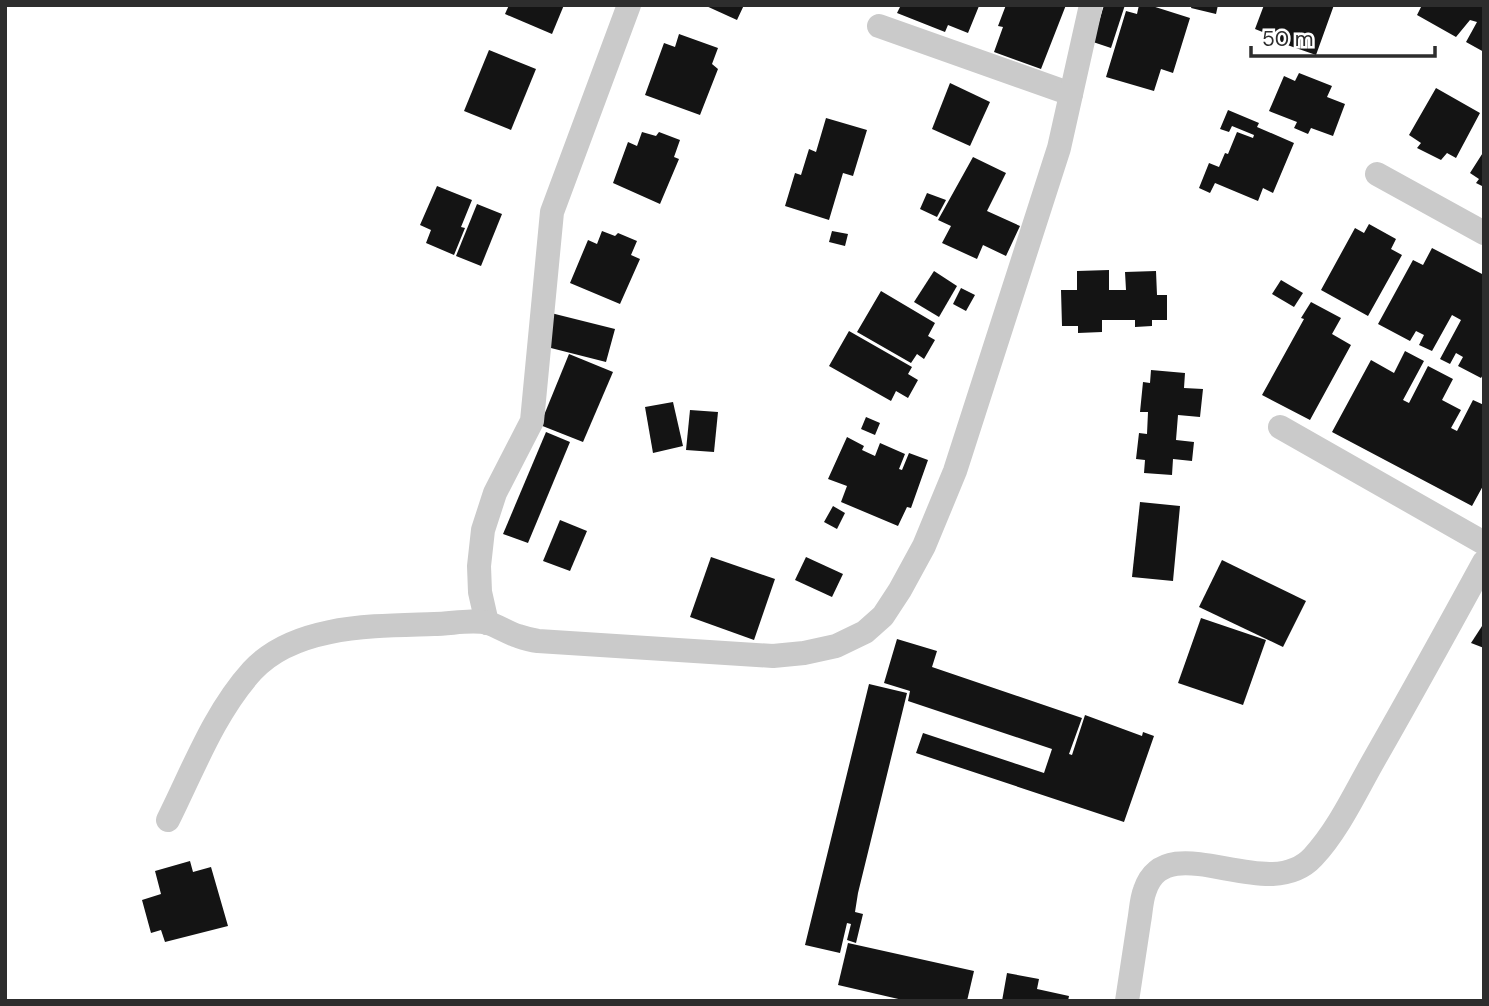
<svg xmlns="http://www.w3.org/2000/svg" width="1489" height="1006" font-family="'DM Sans',sans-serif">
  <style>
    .building { fill: #141414 }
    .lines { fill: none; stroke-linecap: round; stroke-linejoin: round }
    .minor { stroke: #cacaca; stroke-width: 24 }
  </style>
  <rect width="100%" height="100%" fill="#fff"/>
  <g class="building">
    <polygon points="509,5 564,5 552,34 505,14"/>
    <polygon points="704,5 744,5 737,20"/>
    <polygon points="901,5 976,5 979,6 968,33 948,25 945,32 897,13"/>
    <polygon points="1006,5 1066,5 1041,69 994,52 1003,27 998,26"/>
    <polygon points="1104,5 1125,5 1111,48 1093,42"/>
    <polygon points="1139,5 1149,5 1190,18 1173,73 1161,69 1154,91 1106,77 1126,11 1137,14"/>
    <polygon points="1192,5 1218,5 1216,14 1191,8"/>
    <polygon points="1264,5 1334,5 1316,55 1273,40 1275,37 1255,29"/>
    <polygon points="1422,5 1484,5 1484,52 1466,42 1477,22 1470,20 1456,37 1417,15"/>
    <polygon points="679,34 718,48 712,64 718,69 700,115 645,95 664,43 675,47"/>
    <polygon points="489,50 536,69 511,130 464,111"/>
    <polygon points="1299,73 1332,86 1327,97 1345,104 1333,136 1311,128 1308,134 1294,128 1297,122 1269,111 1284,76 1295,81"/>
    <polygon points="950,83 990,102 970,146 932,129"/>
    <polygon points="1436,88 1480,113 1456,158 1447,153 1441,160 1417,148 1421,143 1409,135"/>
    <polygon points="1228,110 1259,123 1257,127 1294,143 1273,193 1263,188 1258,201 1215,183 1210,193 1199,188 1209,163 1219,167 1225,153 1228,154 1237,132 1253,138 1254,135 1232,126 1229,132 1220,129"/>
    <polygon points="826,118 867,130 853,176 843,173 829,220 785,206 795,173 801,175 809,149 816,152"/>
    <polygon points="642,132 656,136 659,132 680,140 674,157 679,159 660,204 613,183 628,142 637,146"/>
    <polygon points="1484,151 1484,187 1476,183 1479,179 1470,173"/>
    <polygon points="973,157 1006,173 987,211 1020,226 1006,256 983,245 977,259 942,243 951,226 938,220"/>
    <polygon points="437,186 472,200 461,227 465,228 454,255 426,243 431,230 420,225"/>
    <polygon points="927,193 946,200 937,217 920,209"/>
    <polygon points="477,204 502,214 481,266 456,256"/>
    <polygon points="1369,224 1396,239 1391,249 1402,255 1368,316 1321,290 1355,228 1364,233"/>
    <polygon points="602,231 615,236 618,233 637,241 631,255 640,259 620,304 570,283 588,240 597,244"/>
    <polygon points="832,231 848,234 845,246 829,242"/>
    <polygon points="1432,248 1484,275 1484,373 1481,378 1458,366 1463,357 1456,353 1450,364 1440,359 1461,320 1452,315 1432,351 1419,345 1424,335 1416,331 1410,341 1378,324 1413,260 1423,265"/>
    <polygon points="1109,270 1109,290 1126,290 1125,272 1156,271 1157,295 1167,295 1167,320 1152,320 1152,326 1135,327 1135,320 1102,320 1102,332 1078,333 1078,326 1062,326 1061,290 1077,290 1077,271"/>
    <polygon points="934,271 957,286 939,317 914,302"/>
    <polygon points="1281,280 1303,293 1294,307 1272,294"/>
    <polygon points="961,288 975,295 966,311 953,304"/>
    <polygon points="881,291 935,323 928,336 935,340 924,359 917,354 911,363 857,332"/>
    <polygon points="1311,302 1341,318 1332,334 1351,345 1310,420 1262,395 1304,319 1301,318"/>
    <polygon points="551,313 615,329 606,362 543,346"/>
    <polygon points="849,331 912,367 908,374 918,380 908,398 896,391 891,401 829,366"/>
    <polygon points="1405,351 1424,361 1403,400 1409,403 1428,366 1453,379 1442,400 1461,410 1451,428 1457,431 1473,400 1484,405 1484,484 1472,506 1332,432 1371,360 1394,373"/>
    <polygon points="569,354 613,372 583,442 540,425"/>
    <polygon points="1151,370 1185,373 1184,388 1203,389 1200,417 1178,415 1176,440 1194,442 1192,461 1173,459 1172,475 1144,473 1145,460 1136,459 1139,433 1147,434 1148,412 1140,412 1143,382 1150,383"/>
    <polygon points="673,402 683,446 653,453 645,407"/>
    <polygon points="690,410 718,412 714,452 686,450"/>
    <polygon points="866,417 880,423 875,435 861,429"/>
    <polygon points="546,432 570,442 528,543 503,534"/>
    <polygon points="847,437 864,446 862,450 875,456 880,443 905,454 899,469 902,470 909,453 928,460 911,508 907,507 898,526 841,502 847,486 828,479"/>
    <polygon points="1140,502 1180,506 1173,581 1132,577"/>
    <polygon points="833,506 845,513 837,529 824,522"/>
    <polygon points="560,520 587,531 570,571 543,561"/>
    <polygon points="711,557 775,579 754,640 690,617"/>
    <polygon points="806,557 843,574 832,597 795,580"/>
    <polygon points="1222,560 1306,601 1283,647 1199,607"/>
    <polygon points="1201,618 1266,640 1243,705 1178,683"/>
    <polygon points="1484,623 1484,648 1471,643"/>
    <polygon points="897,639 937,651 932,667 1082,718 1069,754 1072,755 1085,715 1142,736 1143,732 1154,736 1124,822 916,753 923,733 1044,773 1052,749 908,701 910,691 884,683"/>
    <polygon points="869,684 907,693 858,893 855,912 863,914 856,943 847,940 851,924 847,923 840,953 805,945"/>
    <polygon points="190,861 193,872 211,867 228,926 165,942 161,930 151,933 142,900 161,894 155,871"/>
    <polygon points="848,943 974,971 967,1001 907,1001 838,985"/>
    <polygon points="1007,973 1039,979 1037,989 1069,996 1068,1001 1002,1001"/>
  </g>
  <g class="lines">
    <g class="minor">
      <polyline points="879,26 1071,94"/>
      <polyline points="1377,174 1484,233"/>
      <polyline points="1280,427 1484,543"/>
      <polyline points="487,623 480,592 479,566 483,530 495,493 532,421 552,212 629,5"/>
      <path d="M 168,820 C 193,770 214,713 252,671 C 295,624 376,626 434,624 C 451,624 472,619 488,623 C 498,626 508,633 518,636 C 524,638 531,640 538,641 L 773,656 L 804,653 L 836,646 L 865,632 L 883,616 L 900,590 L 924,546 L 955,471 L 1059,148 L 1091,5"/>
      <path d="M 1127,1001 C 1131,974 1135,948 1139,922 C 1141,912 1141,900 1145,890 C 1168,824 1267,907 1313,857 C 1339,829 1356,791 1375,758 C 1412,693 1448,628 1484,562"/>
    </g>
  </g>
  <rect width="1489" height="1006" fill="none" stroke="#2d2d2d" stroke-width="14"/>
  <path d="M1251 46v10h184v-10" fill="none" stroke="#2d2d2d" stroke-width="3.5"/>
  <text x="1262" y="46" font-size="21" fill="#2d2d2d" stroke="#ffffff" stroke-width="5" paint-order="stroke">50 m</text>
</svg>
